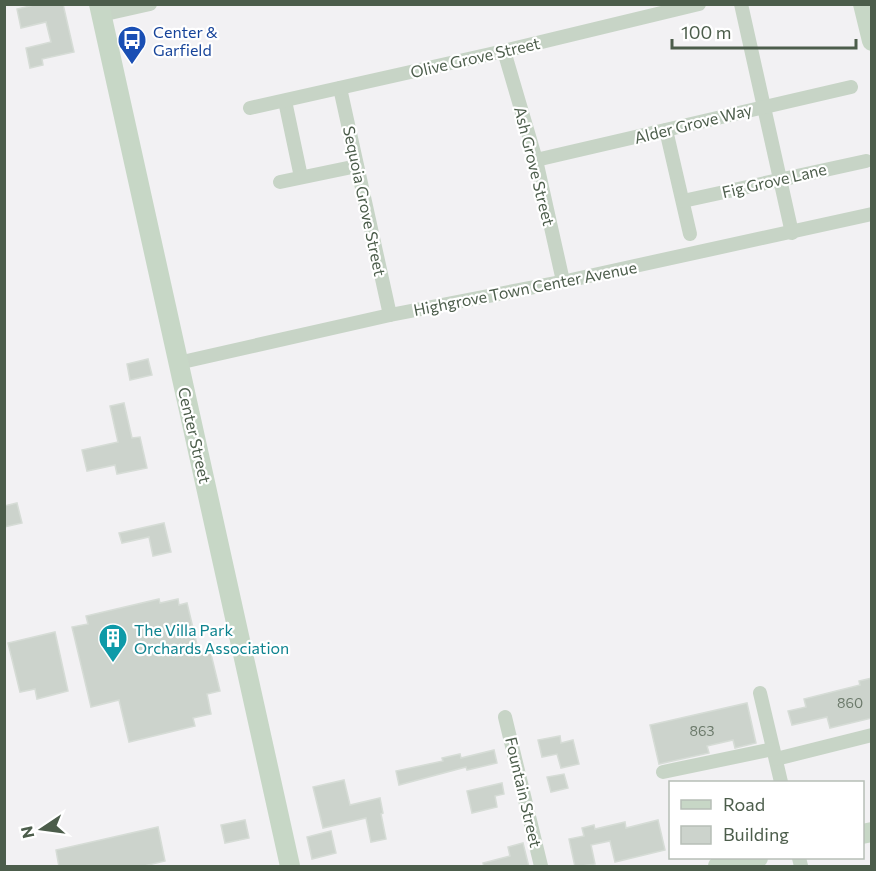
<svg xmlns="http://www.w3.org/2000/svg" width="876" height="871" font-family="Commissioner,sans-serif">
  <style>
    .building { fill: #ccd3cc; stroke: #d6dcd6; stroke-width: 1.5 }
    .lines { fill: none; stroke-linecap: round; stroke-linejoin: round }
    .street { stroke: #c7d4c6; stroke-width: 14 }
    .secondary { stroke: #c7d7c6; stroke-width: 20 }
    .labels { text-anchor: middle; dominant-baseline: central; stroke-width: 4.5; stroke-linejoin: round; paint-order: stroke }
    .number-label { font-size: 14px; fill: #6c7a6b }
    .transit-label { font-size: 16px; fill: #164399; stroke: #fff; text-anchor: start }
    .street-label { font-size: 16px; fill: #4c5d4b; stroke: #fff }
    .culture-label { font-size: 16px; fill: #0d838f; stroke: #fff; text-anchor: start }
  </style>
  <rect width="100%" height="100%" fill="#f2f1f3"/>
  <g class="building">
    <polygon points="38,4 63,4 74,52 42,59 43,65 30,68 26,48 51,42 46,22 21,28 17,9"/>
    <polygon points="148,359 152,375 130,380 127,364"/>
    <polygon points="124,403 132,438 140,437 147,468 117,474 115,465 87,471 82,450 118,442 110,406"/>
    <polygon points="17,503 22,523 4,527 4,506"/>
    <polygon points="164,523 171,552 153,556 149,537 122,543 119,533"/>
    <polygon points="159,599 160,603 178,599 179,605 187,603 199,653 210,650 220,691 207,694 211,714 193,718 195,726 129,742 119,700 91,707 72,627 88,624 86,616"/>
    <polygon points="55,632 68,691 37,699 35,689 20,692 8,643"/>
    <polygon points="872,678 872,718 830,728 827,717 792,725 788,711 806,707 804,699 860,685 859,681"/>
    <polygon points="747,703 756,743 735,748 733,740 707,746 709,753 659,764 650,725"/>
    <polygon points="560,736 561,743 573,740 579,764 561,768 557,754 542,757 538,740"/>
    <polygon points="494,750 497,763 467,770 466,767 399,785 396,771 443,761 442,758 460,754 461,758"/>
    <polygon points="564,774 568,788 551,792 547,777"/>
    <polygon points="344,780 350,805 380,798 383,813 381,814 386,839 371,842 366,818 323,828 313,787"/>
    <polygon points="502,783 504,794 495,796 497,807 472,813 467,791"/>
    <polygon points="245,820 249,838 225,843 221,825"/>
    <polygon points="658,820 665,850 615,862 610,841 591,845 595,864 575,867 569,839 584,836 582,828 594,825 595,829 625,822 626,828"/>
    <polygon points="158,827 165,861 140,867 59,867 56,850"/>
    <polygon points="331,831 336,853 312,859 307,837"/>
    <polygon points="523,843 529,867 484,867 483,863 510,856 508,847"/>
  </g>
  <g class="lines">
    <g class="street">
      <polyline points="741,4 792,233"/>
      <polyline points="101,15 150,4"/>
      <polyline points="504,51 536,160 563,281"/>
      <polyline points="340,88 390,315"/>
      <polyline points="285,101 301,177"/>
      <polyline points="250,108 504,51 699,4"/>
      <polyline points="666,130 690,234"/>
      <polyline points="536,160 851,87"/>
      <polyline points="280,182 357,166"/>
      <polyline points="683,201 866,161"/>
      <polyline points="178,363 390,315 571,280 872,214"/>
      <polyline points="760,693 781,782"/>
      <polyline points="505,717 541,866"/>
      <polyline points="776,759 872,735"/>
      <polyline points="663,772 773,749"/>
      <polyline points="799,858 801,866"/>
    </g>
    <g class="secondary">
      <polyline points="99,4 290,866"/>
      <polyline points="863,4 872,41"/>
      <polyline points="862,834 872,832"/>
      <polyline points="718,866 758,858"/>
    </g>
  </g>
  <defs>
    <g id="bus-pin" transform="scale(1.5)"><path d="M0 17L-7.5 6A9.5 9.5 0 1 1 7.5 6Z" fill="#1a4fb4" stroke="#fff"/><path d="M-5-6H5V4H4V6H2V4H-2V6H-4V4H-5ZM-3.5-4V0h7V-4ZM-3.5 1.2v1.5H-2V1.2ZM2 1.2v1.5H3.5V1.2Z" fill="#fff"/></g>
    <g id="building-pin" transform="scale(1.5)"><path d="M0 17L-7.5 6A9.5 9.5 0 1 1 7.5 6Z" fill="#0f9aa8" stroke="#fff"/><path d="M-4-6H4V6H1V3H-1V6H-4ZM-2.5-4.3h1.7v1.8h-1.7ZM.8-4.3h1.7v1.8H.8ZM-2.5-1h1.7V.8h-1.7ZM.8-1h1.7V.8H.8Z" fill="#fff"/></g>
  </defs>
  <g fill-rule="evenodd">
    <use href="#bus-pin" x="132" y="40"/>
    <use href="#building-pin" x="113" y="638"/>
  </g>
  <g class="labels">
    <g class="number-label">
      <text x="850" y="702">860</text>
      <text x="702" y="730">863</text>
    </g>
    <g class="transit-label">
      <text x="153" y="31">Center &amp;<tspan x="153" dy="18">Garfield</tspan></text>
    </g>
    <g class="street-label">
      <text transform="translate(475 57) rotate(-13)">Olive Grove Street</text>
      <text transform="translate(693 123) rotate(-14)">Alder Grove Way</text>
      <text transform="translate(535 166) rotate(76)">Ash Grove Street</text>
      <text transform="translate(774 180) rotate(-13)">Fig Grove Lane</text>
      <text transform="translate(365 201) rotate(78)">Sequoia Grove Street</text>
      <text transform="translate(525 288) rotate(-11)">Highgrove Town Center Avenue</text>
      <text transform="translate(195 435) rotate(77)">Center Street</text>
      <text transform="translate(524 792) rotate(77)">Fountain Street</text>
    </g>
    <g class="culture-label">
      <text x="134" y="629">The Villa Park<tspan x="134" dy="18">Orchards Association</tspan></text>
    </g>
  </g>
  <rect width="876" height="871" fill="none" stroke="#4c5d4b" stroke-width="12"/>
  <rect x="669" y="781" width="195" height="78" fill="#ffffff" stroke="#b7beb7" stroke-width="1.5"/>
  <rect x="681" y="800" width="30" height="9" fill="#c7d7c6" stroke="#b7beb7" stroke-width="1.5"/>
  <text x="723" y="811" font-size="18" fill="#4c5d4b">Road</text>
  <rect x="681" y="826" width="30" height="18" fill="#ccd3cc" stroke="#b7beb7" stroke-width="1.5"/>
  <text x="723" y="841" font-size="18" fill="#4c5d4b">Building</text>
  <g transform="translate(42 829) rotate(257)" stroke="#ffffff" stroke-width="4.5" paint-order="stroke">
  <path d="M0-4.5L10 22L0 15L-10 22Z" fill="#4c5d4b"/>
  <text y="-9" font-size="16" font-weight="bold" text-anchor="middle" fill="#4c5d4b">N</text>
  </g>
  <path d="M672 39v9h184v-9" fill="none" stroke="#4c5d4b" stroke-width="3"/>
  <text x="681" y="39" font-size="18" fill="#4c5d4b" stroke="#ffffff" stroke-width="4.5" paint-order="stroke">100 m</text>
</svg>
